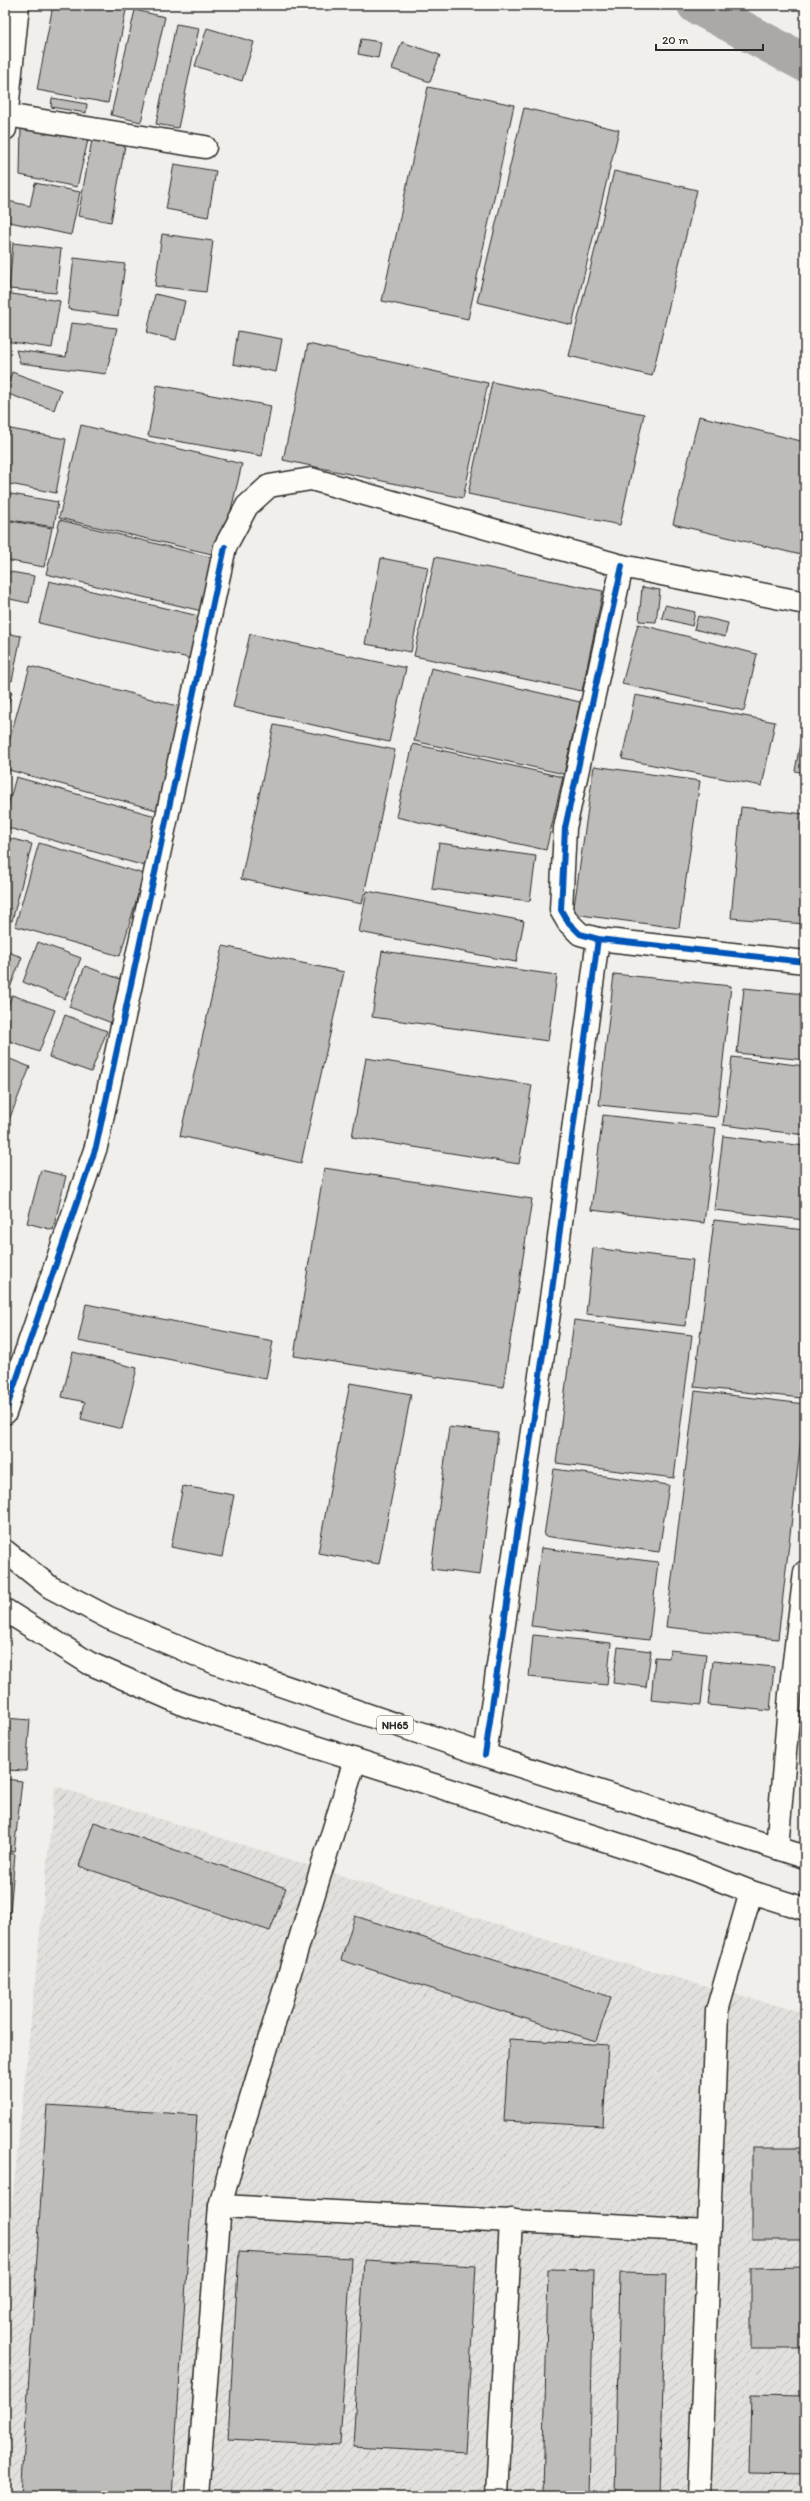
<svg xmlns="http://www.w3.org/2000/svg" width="810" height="2501" font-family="Itim,sans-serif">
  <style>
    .industrial { fill: url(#industrial-furrows) }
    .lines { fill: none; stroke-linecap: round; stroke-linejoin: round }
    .canal { stroke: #aaa9a7; stroke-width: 38 }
    .building { fill: #bdbcb8; stroke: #2b2b2b }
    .minor-casing { stroke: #2b2b2b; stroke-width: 25 }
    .highway-casing { stroke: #2b2b2b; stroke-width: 25 }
    .minor { stroke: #fdfcf7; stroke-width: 22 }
    .highway { stroke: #fdfcf7; stroke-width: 22 }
    .cycleway-casing { stroke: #fdfcf7; stroke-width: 8 }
    .cycleway { stroke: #0057b8; stroke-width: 6 }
    .labels { text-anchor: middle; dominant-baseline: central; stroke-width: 3; stroke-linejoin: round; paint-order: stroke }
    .shield { fill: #fdfcf7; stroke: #6a6a68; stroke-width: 1 }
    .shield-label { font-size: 11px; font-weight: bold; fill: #2b2b2b }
  </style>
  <defs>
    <pattern id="industrial-furrows" width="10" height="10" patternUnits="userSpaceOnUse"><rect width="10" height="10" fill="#e1e0dc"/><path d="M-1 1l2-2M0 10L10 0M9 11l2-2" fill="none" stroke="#c1c0bd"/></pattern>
  </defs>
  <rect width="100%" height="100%" fill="#f0efeb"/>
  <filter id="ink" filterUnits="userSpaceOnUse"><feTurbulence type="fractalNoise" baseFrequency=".025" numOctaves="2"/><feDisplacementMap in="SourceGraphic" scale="8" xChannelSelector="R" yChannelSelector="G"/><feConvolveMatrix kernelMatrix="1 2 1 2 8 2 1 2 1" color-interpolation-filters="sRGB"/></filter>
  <g filter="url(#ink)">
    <polygon class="industrial" points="55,1786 604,1958 805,2013 805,2496 5,2496 5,2272"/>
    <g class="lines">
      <polyline class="canal" points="696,5 805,63"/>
    </g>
    <g class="building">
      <polygon points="53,5 101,5 126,10 108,103 37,90"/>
      <polygon points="135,10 165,17 141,122 111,115"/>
      <polygon points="176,24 199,28 178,128 156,124"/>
      <polygon points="207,28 254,42 242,81 195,66"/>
      <polygon points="361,39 381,42 378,58 358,54"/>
      <polygon points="402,42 440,55 430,82 392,69"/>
      <polygon points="428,87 514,105 468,319 382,301"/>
      <polygon points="52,98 87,104 86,113 51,107"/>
      <polygon points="524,108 619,130 572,325 477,302"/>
      <polygon points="21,126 88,140 77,187 20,175"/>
      <polygon points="92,140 125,146 111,222 78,216"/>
      <polygon points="174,164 216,171 208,217 166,209"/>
      <polygon points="614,171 697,190 652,376 569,356"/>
      <polygon points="35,183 80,192 71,235 5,221 8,201 30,206"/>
      <polygon points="162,234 213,241 206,292 155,286"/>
      <polygon points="13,243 61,249 56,293 9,289"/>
      <polygon points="74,258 125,264 118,316 68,309"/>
      <polygon points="5,293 60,301 52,348 5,341"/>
      <polygon points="155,294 185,301 176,340 147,333"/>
      <polygon points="71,323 117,328 106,374 20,363 16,350 66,357"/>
      <polygon points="238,331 282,339 276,372 233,364"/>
      <polygon points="308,344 488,383 463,498 283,460"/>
      <polygon points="12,372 61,390 54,410 5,393"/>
      <polygon points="492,382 644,414 620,525 468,494"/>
      <polygon points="157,385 271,406 262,456 148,436"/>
      <polygon points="699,416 805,442 805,556 673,524"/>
      <polygon points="81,425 242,464 220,556 59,518"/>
      <polygon points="5,428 66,439 56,493 5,483"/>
      <polygon points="5,493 58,502 54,527 5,519"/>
      <polygon points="5,520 52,528 44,567 5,560"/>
      <polygon points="60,520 218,559 206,612 46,574"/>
      <polygon points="435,557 603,591 582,691 414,656"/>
      <polygon points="381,558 428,567 411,652 365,644"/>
      <polygon points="5,571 34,576 29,603 5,598"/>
      <polygon points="49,581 203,617 193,659 39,623"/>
      <polygon points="642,587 660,590 656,622 639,621"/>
      <polygon points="665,605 695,612 692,626 662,618"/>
      <polygon points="698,616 728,623 725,637 694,629"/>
      <polygon points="638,624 757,654 744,711 622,684"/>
      <polygon points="5,633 21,636 12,681 5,680"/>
      <polygon points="250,634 406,668 389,742 233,707"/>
      <polygon points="30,666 188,709 160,811 5,769 5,756"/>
      <polygon points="431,668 580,702 564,774 414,741"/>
      <polygon points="5,690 12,692 5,716"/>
      <polygon points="635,695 775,722 762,786 622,759"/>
      <polygon points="805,716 805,773 795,771"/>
      <polygon points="274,725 395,750 362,904 241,879"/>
      <polygon points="413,744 563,777 546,850 396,817"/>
      <polygon points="594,766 700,781 679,928 573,914"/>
      <polygon points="16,777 159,817 145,866 5,827 5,816"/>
      <polygon points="741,807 805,814 805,924 731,918"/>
      <polygon points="5,837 32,844 12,921 5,919"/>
      <polygon points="39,843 144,874 120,956 15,926"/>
      <polygon points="439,843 536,856 530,901 432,889"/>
      <polygon points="367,891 524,921 516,962 359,932"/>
      <polygon points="38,942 81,958 65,999 23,982"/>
      <polygon points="223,946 344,972 301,1163 180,1136"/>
      <polygon points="5,951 22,957 6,998 5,998"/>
      <polygon points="382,951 557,975 548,1041 372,1017"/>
      <polygon points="85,966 128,982 112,1023 69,1007"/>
      <polygon points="614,974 731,986 717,1117 599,1105"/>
      <polygon points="744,988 805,994 805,1060 737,1053"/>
      <polygon points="12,995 55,1010 39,1052 5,1039 5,1013"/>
      <polygon points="65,1015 107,1031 91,1072 49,1057"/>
      <polygon points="5,1057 30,1067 5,1130"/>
      <polygon points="732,1057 805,1066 805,1135 723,1125"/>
      <polygon points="366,1058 532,1085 519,1164 352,1137"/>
      <polygon points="603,1115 716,1128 704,1223 591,1210"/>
      <polygon points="723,1136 805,1146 805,1220 714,1210"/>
      <polygon points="324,1168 532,1199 503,1387 294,1356"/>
      <polygon points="41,1170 66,1176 53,1230 27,1223"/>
      <polygon points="714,1220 805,1230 805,1370 802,1398 694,1387"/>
      <polygon points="593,1248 693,1260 685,1326 586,1314"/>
      <polygon points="86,1304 273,1341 266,1379 78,1341"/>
      <polygon points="574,1320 692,1335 674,1478 556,1463"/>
      <polygon points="73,1352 137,1368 122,1429 81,1419 85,1402 62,1397"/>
      <polygon points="350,1383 411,1394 379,1564 318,1553"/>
      <polygon points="695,1391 805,1404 778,1639 666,1627"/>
      <polygon points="449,1427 498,1433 480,1575 431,1569"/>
      <polygon points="554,1469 669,1485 659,1552 544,1536"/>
      <polygon points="183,1486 234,1495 222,1557 171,1547"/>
      <polygon points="541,1548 658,1562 649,1640 531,1626"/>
      <polygon points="533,1635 611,1643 607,1685 529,1677"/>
      <polygon points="618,1647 651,1651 646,1687 613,1683"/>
      <polygon points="670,1650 706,1654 701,1705 651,1700 655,1657 669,1658"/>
      <polygon points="713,1661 774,1667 770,1711 708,1705"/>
      <polygon points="5,1718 30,1720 26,1771 5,1770"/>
      <polygon points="5,1779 22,1781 14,1852 5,1851"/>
      <polygon points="94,1822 286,1888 270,1931 79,1866"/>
      <polygon points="5,1853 15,1854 10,1913 5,1912"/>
      <polygon points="5,1915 10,1916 5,1968"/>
      <polygon points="355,1916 611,1997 596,2041 341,1960"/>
      <polygon points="509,2039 608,2045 603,2126 504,2121"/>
      <polygon points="47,2105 197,2115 172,2496 21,2496"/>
      <rect x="752" y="2148" width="53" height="92"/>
      <polygon points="239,2252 351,2258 340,2445 228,2439"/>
      <polygon points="364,2260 476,2266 465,2453 353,2447"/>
      <polygon points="805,2267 805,2349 751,2349 751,2268"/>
      <polygon points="548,2269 594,2270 589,2496 543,2496"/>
      <polygon points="620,2273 666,2274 660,2496 615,2496"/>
      <polygon points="751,2395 805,2396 805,2475 749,2474"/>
    </g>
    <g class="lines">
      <g class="minor-casing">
        <g id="minor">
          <polyline points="6,115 205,147"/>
          <polyline points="5,129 18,5"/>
          <polyline points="598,939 580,934 568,922 561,910 565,828 622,566"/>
          <polyline points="5,1413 96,1147 225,547 247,506 269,486 311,479 622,566 805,603"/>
          <polyline points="485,1755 550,1306 598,939 805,962"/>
          <polyline points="777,1848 790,1694 805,1572"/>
          <polyline points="220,2206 707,2231"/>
          <polyline points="197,2496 220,2206 238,2141 355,1760"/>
          <polyline points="497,2496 511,2220"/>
          <polyline points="699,2496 717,2011 751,1892"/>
        </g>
      </g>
      <g class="highway-casing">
        <g id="highway">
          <polyline points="5,1551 50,1587 109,1618 216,1663 485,1755 805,1857"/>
          <polyline points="5,1610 89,1663 185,1705 679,1864 751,1892 805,1909"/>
        </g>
      </g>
      <use href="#minor" class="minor"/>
      <use href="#highway" class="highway"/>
      <g class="cycleway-casing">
        <g id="cycleway">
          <polyline points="598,939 580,934 568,922 561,910 565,828 622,566"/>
          <polyline points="5,1413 96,1147 225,547"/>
          <polyline points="485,1755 550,1306 598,939 805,962"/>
        </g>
      </g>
      <use href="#cycleway" class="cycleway"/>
    </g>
  </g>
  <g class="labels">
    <rect class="shield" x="377" y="1716" width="36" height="18" rx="3"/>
    <g class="shield-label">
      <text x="395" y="1725">NH65</text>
    </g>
  </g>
  <rect width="810" height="2501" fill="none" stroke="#fdfcf7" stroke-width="20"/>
  <rect x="10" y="10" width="790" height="2481" fill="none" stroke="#2b2b2b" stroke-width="1.5" filter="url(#ink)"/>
  <path d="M656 44v6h107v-6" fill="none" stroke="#2b2b2b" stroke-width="2"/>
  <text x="662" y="44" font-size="12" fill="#2b2b2b" stroke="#fdfcf7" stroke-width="3" paint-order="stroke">20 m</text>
</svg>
